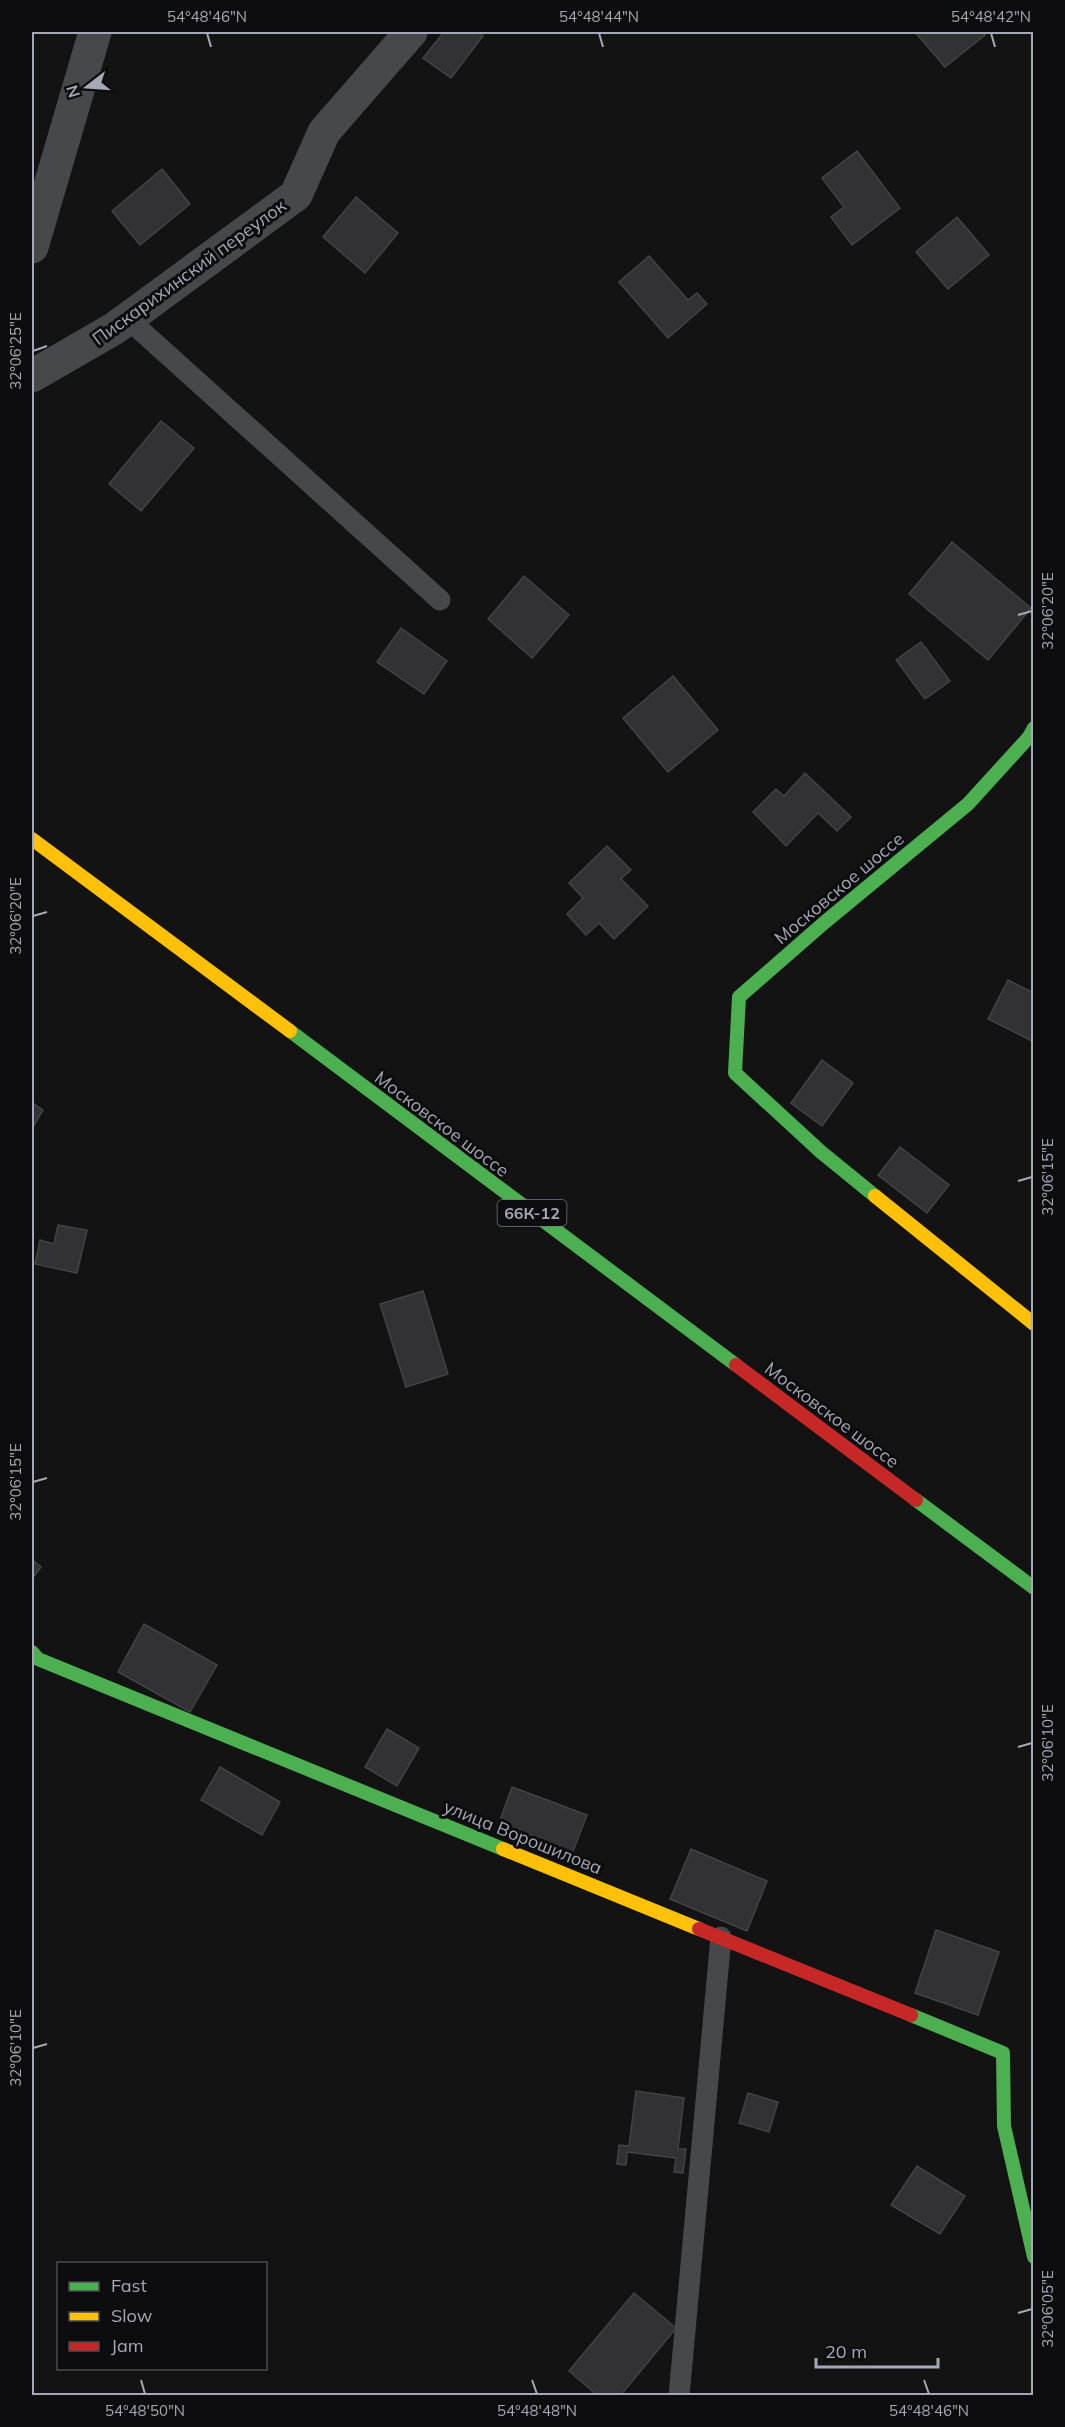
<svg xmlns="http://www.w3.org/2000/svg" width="1065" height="2427" font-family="Mulish,sans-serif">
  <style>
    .building { fill: #323234; stroke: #424347; stroke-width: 1.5 }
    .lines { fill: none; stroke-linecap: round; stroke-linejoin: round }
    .lane { stroke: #47484c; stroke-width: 21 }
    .street { stroke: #47484c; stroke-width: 33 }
    .fast { stroke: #4caf50; stroke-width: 14 }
    .slow { stroke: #ffc107; stroke-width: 14 }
    .jam { stroke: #c62828; stroke-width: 14 }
    .ticks { fill: none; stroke: #a4a9b5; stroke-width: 2 }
    .labels { text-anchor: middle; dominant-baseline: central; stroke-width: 6; stroke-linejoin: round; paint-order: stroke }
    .shield { fill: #0d0d0f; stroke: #777a83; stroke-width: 1.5 }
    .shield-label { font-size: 16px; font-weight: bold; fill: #a4a9b5 }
    .street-label { font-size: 18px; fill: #a4a9b5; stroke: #0d0d0f }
    .neatline { fill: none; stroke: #a4a9b5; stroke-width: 2 }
    .ticks-label { font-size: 15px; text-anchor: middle; fill: #a4a9b5 }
  </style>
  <rect width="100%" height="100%" fill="#131313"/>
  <g class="building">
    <polygon points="444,32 478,32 483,36 451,78 423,58"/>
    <polygon points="915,32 982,32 985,35 945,67"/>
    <polygon points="857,151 900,208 852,245 831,217 844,207 822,178"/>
    <polygon points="162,169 190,204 140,245 112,211"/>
    <polygon points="356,197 398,233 365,273 323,237"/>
    <polygon points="957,217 989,255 948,289 916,252"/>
    <polygon points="649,256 688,300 697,293 707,304 668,338 619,282"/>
    <polygon points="161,421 194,448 141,511 109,484"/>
    <polygon points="952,542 1031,608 988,660 909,594"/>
    <polygon points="524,576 569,615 532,658 488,619"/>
    <polygon points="401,628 447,661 424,694 377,662"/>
    <polygon points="921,642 950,681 925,699 896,660"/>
    <polygon points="673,676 718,730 668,772 623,718"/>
    <polygon points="805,773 851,817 837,831 818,813 786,846 753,812 776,789 784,796"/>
    <polygon points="607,846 631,870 621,879 648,906 614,939 599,923 586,935 567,914 583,898 569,883"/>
    <polygon points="1008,980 1034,993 1034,1042 988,1019"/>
    <polygon points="822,1060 853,1083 822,1126 791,1103"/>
    <polygon points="32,1103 43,1110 32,1129"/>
    <polygon points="900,1147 949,1185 927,1213 878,1175"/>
    <polygon points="58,1225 87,1230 77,1273 35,1264 40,1240 54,1244"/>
    <polygon points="423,1291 448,1374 406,1387 380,1304"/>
    <polygon points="32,1559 41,1567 32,1579"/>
    <polygon points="144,1624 217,1665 190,1712 118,1672"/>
    <polygon points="387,1729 419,1748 397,1786 365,1767"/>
    <polygon points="220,1767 280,1802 262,1835 201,1800"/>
    <polygon points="512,1787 587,1815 570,1859 553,1852 556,1845 499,1823"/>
    <polygon points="691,1849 767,1881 747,1931 670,1899"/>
    <polygon points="936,1930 999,1952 978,2015 915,1993"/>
    <polygon points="636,2091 684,2098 678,2149 686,2149 683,2173 674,2172 676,2158 627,2152 626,2165 617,2164 619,2145 629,2146"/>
    <polygon points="748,2093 778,2102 769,2132 739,2123"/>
    <polygon points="917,2166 965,2196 940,2234 891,2205"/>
    <polygon points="634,2293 676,2328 620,2396 598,2396 569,2371"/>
  </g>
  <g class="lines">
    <g class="lane">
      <polyline points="128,319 440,600"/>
      <polyline points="679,2396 721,1937"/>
    </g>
    <g class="street">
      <polyline points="32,247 95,32"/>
      <polyline points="32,376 115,328 296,195 324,132 411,32"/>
    </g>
    <g class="fast">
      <polyline points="290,1031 736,1365"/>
      <polyline points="875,1196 821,1152 735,1073 739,997 825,922 968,804 1029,737 1034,728"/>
      <polyline points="916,1500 1034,1588"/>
      <polyline points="32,1652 38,1659 503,1849"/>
      <polyline points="911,2015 1003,2053 1004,2126 1034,2257"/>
    </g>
    <g class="slow">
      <polyline points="32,839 290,1031"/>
      <polyline points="875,1196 1034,1324"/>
      <polyline points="503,1849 699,1929"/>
    </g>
    <g class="jam">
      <polyline points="736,1365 916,1500"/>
      <polyline points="699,1929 911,2015"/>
    </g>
  </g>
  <path class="ticks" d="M 207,33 L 211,47M 599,33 L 603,47M 991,33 L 995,47M 33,351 L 47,346M 1018,615 L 1032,611M 33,916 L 47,912M 1018,1181 L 1032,1177M 33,1482 L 47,1478M 1018,1747 L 1032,1743M 33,2048 L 47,2044M 1018,2313 L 1032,2309M 141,2380 L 145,2394M 532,2380 L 537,2394M 924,2380 L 929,2394"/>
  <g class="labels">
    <rect class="shield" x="497.5" y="1200" width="69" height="26" rx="4.5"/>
    <g class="shield-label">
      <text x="532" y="1213">66К-12</text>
    </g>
    <g class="street-label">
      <text transform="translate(189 272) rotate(-36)">Пискарихинский переулок</text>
      <text transform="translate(839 888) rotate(-40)">Московское шоссе</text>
      <text transform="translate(442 1124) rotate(37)">Московское шоссе</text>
      <text transform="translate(832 1415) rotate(37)">Московское шоссе</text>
      <text transform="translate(523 1837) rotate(22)">улица Ворошилова</text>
    </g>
  </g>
  <rect width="1065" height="2427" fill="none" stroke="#0d0d0f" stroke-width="66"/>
  <rect x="57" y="2262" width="210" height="108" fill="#0d0d0f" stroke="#494b51" stroke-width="1.5"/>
  <rect x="69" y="2282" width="30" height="9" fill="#4caf50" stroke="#494b51" stroke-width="1.5"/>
  <text x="111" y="2292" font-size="18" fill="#a4a9b5">Fast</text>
  <rect x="69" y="2312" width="30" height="9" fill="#ffc107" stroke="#494b51" stroke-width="1.5"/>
  <text x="111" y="2322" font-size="18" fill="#a4a9b5">Slow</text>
  <rect x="69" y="2342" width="30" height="9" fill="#c62828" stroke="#494b51" stroke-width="1.5"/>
  <text x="111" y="2352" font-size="18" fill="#a4a9b5">Jam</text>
  <g transform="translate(87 87) rotate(253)" stroke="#0d0d0f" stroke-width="4.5" paint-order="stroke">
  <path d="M0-4.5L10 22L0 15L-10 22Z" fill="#a4a9b5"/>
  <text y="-9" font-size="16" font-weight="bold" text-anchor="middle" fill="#a4a9b5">N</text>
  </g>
  <path d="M816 2358v9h122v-9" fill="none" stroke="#a4a9b5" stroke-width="3"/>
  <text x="825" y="2358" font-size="18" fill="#a4a9b5" stroke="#0d0d0f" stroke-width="4.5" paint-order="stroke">20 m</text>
  <rect x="33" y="33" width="999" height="2361" class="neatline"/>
  <g class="ticks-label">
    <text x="207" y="22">54°48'46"N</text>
    <text x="599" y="22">54°48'44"N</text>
    <text x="991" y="22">54°48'42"N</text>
    <text transform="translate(16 351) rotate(-90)" y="5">32°06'25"E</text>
    <text transform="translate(1048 611) rotate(-90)" y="5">32°06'20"E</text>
    <text transform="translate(16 916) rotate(-90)" y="5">32°06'20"E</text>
    <text transform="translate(1048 1177) rotate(-90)" y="5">32°06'15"E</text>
    <text transform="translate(16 1482) rotate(-90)" y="5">32°06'15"E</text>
    <text transform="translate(1048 1743) rotate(-90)" y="5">32°06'10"E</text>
    <text transform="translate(16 2048) rotate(-90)" y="5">32°06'10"E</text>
    <text transform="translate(1048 2309) rotate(-90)" y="5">32°06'05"E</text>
    <text x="145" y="2416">54°48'50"N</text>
    <text x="537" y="2416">54°48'48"N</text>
    <text x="929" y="2416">54°48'46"N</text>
  </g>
</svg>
